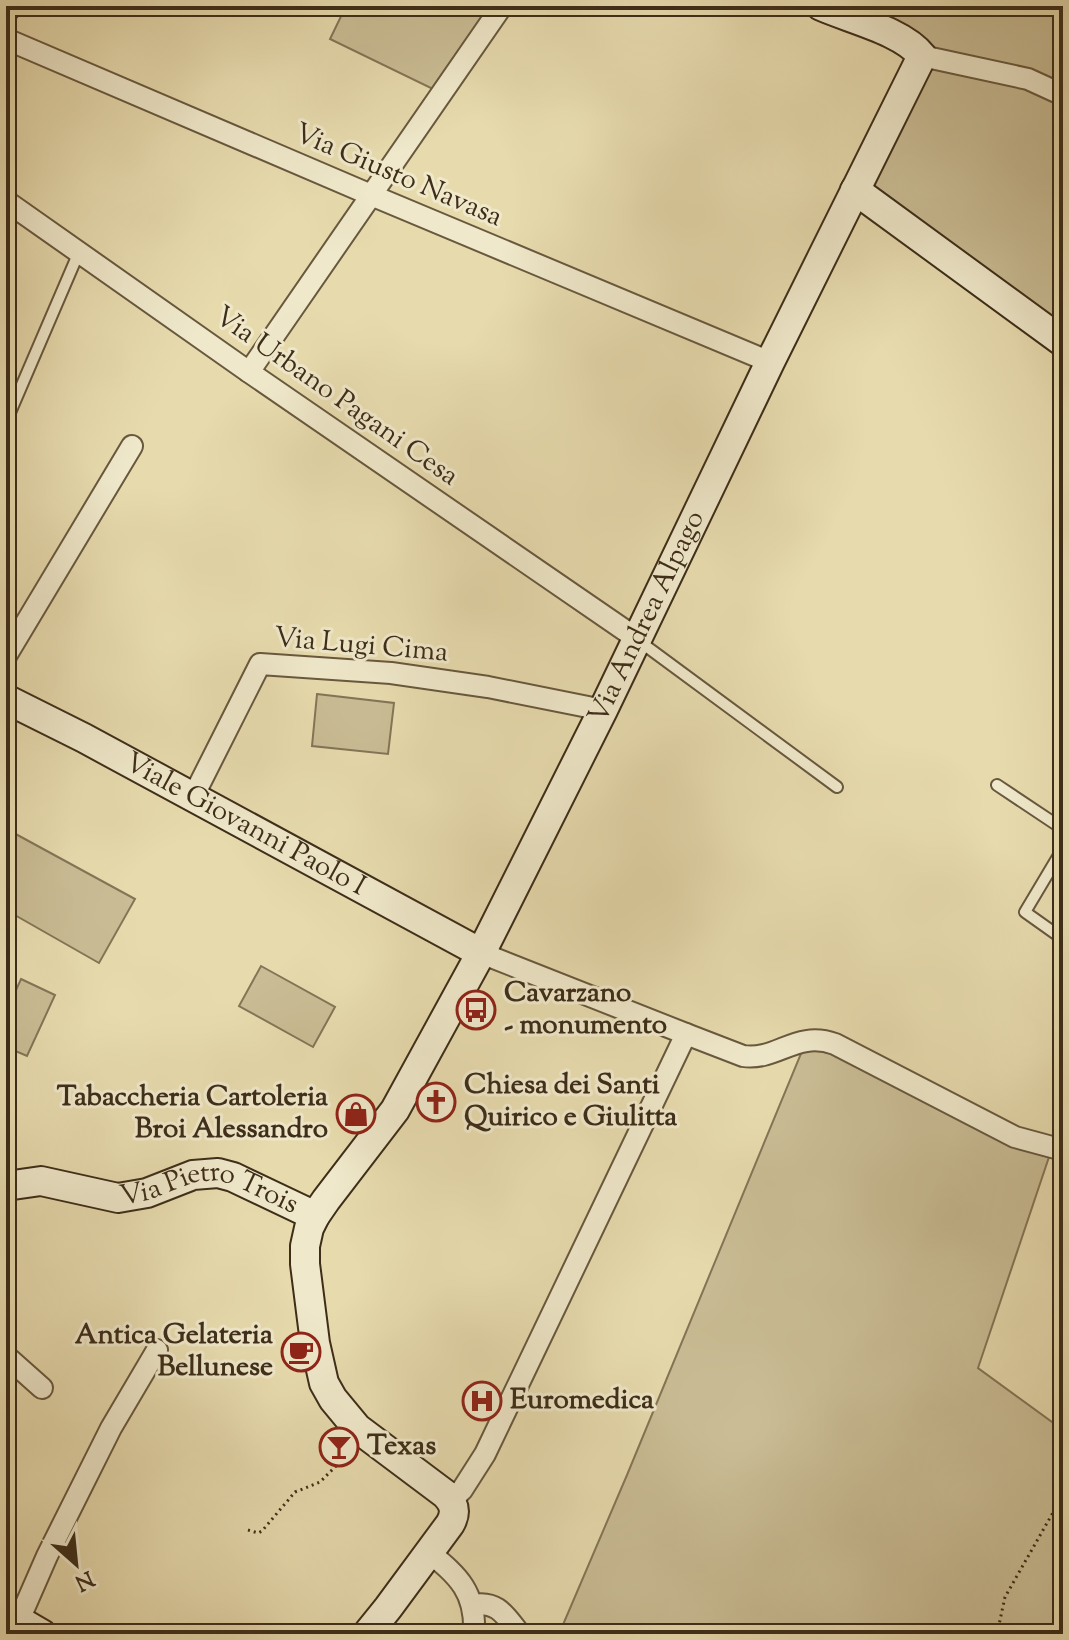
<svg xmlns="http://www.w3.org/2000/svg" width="1069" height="1640" font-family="'Sorts Mill Goudy',serif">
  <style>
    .green { fill: #cabd95; stroke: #847557; stroke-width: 2 }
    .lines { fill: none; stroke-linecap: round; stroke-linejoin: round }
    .lane-casing { stroke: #68583e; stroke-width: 14 }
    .street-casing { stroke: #68583e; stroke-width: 24 }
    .secondary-casing { stroke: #3d2d19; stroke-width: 32 }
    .path { stroke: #3d2d19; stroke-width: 3; stroke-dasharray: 2 4; stroke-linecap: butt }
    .lane { stroke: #efe8ca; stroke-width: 10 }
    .street { stroke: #efe8ca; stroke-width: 20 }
    .secondary { stroke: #efe8ca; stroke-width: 28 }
    .labels { text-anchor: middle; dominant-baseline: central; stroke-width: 6; stroke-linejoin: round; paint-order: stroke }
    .street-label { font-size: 28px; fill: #3d2d19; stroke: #efe8ca }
    .poi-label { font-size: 28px; font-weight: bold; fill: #3d2d19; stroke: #efe8ca; text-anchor: start }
  </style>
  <rect width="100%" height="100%" fill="#e7dbae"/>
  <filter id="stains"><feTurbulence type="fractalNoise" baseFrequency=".0025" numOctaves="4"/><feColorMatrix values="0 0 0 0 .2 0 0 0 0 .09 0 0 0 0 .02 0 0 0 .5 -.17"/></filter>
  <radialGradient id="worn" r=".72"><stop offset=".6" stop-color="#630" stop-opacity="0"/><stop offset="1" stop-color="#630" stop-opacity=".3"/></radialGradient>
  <g class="green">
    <polygon points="346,6 499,6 437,91 330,39"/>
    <polygon points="833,6 1063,6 1063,348 849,191 928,47"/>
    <polygon points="317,694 394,703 388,754 312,746"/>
    <polygon points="12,832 135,899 99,963 6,910 6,843"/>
    <polygon points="261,966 335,1007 313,1047 239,1006"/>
    <polygon points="21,979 55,995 27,1056 6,1047 6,1012"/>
    <polygon points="823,1046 1051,1151 978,1368 1063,1430 1063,1634 559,1634 627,1475 802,1051"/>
  </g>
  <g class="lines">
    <g class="lane-casing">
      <g id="lane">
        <polyline points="6,422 79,252"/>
        <polyline points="639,641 837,787"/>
        <polyline points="997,785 1057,825 1063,834 1059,855 1025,912 1063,939"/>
      </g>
    </g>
    <g class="street-casing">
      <g id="street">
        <polyline points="6,39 371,195 770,362"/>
        <polyline points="922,56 1028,79 1063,95"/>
        <polyline points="6,201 249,372 636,638"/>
        <polyline points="249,372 502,6"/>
        <polyline points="6,656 132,446"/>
        <polyline points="193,797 260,664 391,673 488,687 603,710"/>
        <polyline points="481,953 686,1034"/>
        <polyline points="6,1356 42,1388"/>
        <path d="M 451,1501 L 462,1490 L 485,1454 L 686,1034 L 743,1056 C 777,1061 796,1030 835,1044 L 1015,1137 L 1063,1150"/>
        <path d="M 429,1552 C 459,1577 476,1592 474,1634"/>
        <path d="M 473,1605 C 498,1600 506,1617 520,1634"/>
        <polyline points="19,1620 47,1556 111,1428 157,1350"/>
      </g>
    </g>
    <g class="secondary-casing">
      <g id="secondary">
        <polyline points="6,7 6,6"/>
        <polyline points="855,190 1063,342"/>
        <path id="s1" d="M 6,699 L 84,738 L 481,953"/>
        <path id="s2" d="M 6,1186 L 41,1181 L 118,1198 L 147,1193 L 193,1175 L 218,1173 L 233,1177 L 315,1216"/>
        <polyline points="6,1613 42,1634"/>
        <path id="s3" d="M 367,1634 L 388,1608 L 450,1524 C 457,1512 454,1503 445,1494 L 357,1428 L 333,1399 L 324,1383 L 315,1343 L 305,1264 L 305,1246 L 309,1228 L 315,1216 L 326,1200 L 395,1110 L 481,953 L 603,710 L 770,362 L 922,56 C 903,31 850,19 821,6"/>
      </g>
    </g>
    <g class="path">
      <polyline points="248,1530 258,1533 262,1531 295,1492 320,1482 337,1465"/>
      <polyline points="997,1634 1005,1597 1063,1495"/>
    </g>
    <use href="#lane" class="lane"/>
    <use href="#street" class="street"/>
    <use href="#secondary" class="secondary"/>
  </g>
  <defs>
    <g id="bus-ring" transform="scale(2)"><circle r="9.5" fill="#efe8ca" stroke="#8f2418" stroke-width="1.5"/><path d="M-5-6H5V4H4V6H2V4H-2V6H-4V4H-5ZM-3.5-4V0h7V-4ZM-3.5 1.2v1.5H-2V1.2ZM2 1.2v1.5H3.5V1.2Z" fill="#8f2418"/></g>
    <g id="church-ring" transform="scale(2)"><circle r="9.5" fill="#efe8ca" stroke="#8f2418" stroke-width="1.5"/><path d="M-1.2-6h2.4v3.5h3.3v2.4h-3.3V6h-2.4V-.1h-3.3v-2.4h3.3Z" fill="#8f2418"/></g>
    <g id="shop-ring" transform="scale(2)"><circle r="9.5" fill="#efe8ca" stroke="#8f2418" stroke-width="1.5"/><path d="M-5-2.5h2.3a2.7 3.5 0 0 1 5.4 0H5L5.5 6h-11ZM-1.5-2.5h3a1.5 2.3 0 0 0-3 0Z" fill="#8f2418"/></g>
    <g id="cafe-ring" transform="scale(2)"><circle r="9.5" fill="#efe8ca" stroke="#8f2418" stroke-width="1.5"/><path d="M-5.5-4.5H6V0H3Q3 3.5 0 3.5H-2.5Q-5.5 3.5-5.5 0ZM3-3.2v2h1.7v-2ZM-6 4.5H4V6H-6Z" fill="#8f2418"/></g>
    <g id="hospital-ring" transform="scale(2)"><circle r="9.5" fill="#efe8ca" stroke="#8f2418" stroke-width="1.5"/><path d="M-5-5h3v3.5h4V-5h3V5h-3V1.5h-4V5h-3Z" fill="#8f2418"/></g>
    <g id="bar-ring" transform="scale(2)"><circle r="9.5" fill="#efe8ca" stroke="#8f2418" stroke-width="1.5"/><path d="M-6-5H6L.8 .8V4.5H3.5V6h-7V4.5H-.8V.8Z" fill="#8f2418"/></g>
  </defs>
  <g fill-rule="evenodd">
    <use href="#bus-ring" x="476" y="1010"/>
    <use href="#church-ring" x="436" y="1102"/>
    <use href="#shop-ring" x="356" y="1114"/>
    <use href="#cafe-ring" x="301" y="1352"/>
    <use href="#hospital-ring" x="482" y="1401"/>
    <use href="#bar-ring" x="339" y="1447"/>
  </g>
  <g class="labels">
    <g class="street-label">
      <text transform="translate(398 176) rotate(23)">Via Giusto Navasa</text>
      <text transform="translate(336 397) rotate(35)">Via Urbano Pagani Cesa</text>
      <text stroke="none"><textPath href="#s3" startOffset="1194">Via Andrea Alpago</textPath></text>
      <text transform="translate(361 646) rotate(5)">Via Lugi Cima</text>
      <text stroke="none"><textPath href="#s1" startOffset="270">Viale Giovanni Paolo I</textPath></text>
      <text stroke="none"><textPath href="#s2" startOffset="210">Via Pietro Trois</textPath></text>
    </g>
    <g class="poi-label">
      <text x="504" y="994">Cavarzano<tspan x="504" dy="32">- monumento</tspan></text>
      <text x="464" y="1086">Chiesa dei Santi<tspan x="464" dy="32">Quirico e Giulitta</tspan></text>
      <text x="328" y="1098" text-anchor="end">Tabaccheria Cartoleria<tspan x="328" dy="32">Broi Alessandro</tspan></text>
      <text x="273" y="1336" text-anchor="end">Antica Gelateria<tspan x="273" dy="32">Bellunese</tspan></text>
      <text x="510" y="1401">Euromedica</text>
      <text x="367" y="1447">Texas</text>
    </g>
  </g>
  <rect width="1069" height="1640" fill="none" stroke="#e7dbae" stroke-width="32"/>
  <rect x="8" y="8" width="1053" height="1624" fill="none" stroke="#3d2d19" stroke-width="4"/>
  <rect x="16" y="16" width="1037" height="1608" fill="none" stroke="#3d2d19" stroke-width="2"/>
  <g transform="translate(76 1564) rotate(153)" stroke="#efe8ca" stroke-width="6" paint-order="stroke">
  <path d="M0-6L14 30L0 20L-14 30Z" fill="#3d2d19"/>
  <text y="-12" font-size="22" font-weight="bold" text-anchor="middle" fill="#3d2d19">N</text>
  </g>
  <rect width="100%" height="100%" filter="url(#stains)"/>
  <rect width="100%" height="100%" fill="url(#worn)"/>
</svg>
